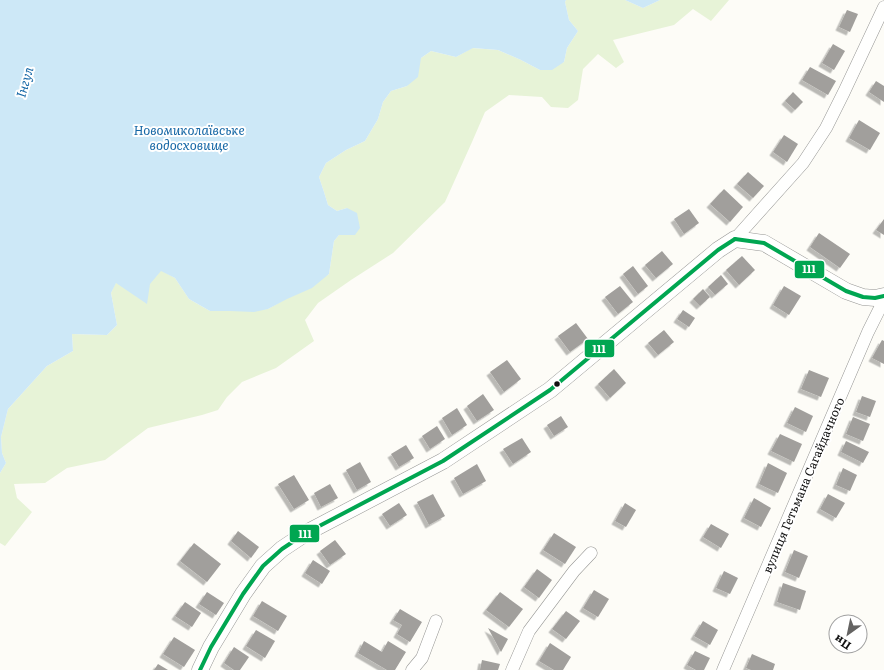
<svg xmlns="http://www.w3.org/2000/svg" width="884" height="670" font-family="Literata,serif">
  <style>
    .green { fill: #e7f3d7 }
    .water { fill: #cde8f7 }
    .building { fill: #a19f9c; filter: url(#shadow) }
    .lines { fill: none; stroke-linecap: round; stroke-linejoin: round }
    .minor-casing { stroke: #979795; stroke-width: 13 }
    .tertiary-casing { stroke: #979795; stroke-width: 17 }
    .minor { stroke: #fffffe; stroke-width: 12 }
    .tertiary { stroke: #fffffe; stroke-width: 16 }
    .bus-1-casing { stroke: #fff; stroke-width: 7 }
    .bus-1 { stroke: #00a651; stroke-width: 4 }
    .bus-dot { fill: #111; stroke: #fff; stroke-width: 1.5 }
    .labels { text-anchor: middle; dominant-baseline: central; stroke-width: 4; stroke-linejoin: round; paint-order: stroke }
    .street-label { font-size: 12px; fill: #111; stroke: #fff }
    .water-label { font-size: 13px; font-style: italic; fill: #1768a6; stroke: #fff }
    .line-badge { stroke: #fff; stroke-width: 1.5 }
    .badge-label { font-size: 11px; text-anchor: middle; font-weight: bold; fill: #fff }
  </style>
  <defs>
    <filter id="shadow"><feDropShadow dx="-3.5" dy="3.5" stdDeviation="0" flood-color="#0004"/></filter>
  </defs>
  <rect width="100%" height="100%" fill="#fdfcf7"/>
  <polygon class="green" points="566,0 625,0 643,8 660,0 729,0 711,21 693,9 674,25 613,40 624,62 616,68 598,54 583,69 578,100 568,108 551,107 542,97 509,95 485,112 472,142 445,202 393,253 351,280 318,303 305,320 314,341 276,368 242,382 227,397 218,410 202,415 148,428 105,460 67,468 45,483 14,484 17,498 32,512 5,546 0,543 0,473 6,463 2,453 1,437 8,409 47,366 73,351 72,334 107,335 117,325 111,293 116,282 149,284 161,270 175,278 189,299 210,311 268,309 329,274 334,241 339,235 355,235 347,208 337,211 328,205 324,192 319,177 326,163 346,150 365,141 378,119 383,102 391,91 407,86 421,58 431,51 456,57 472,48 498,50 521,60 540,70 564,62 567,48 578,31 569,20 565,2"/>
  <g class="water">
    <polygon points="0,0 566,0 565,2 569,20 578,31 567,48 564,62 552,70 540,70 521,60 498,50 473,48 456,57 431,51 421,58 418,77 407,86 391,91 383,102 378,119 365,141 346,150 326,163 319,177 324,192 328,205 337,211 347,208 357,213 360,228 355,235 339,235 334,241 329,274 312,288 287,299 268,309 254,312 230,311 210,311 189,299 175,278 161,271 150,284 147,304 116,283 111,293 117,325 107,335 72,334 73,351 47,366 8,409 1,437 2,453 6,463 0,473"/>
    <polygon points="625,0 660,0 643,8"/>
  </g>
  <g class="building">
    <polygon points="847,10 858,14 850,32 839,27"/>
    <polygon points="833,44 845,51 834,70 822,63"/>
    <polygon points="810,67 836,81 828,95 802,80"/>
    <polygon points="876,81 884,86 884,102 869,92"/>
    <polygon points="793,92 803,102 795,110 785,101"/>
    <polygon points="859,120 880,133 870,150 849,138"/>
    <polygon points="784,135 798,144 787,162 773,152"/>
    <polygon points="748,172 764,186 753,198 737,184"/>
    <polygon points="724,189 743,207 730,222 710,204"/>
    <polygon points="689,209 699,223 684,234 674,219"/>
    <polygon points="884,219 884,235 876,230"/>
    <polygon points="819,233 850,254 840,268 810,247"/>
    <polygon points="662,251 673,264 656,278 645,265"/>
    <polygon points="742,256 755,270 739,285 726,270"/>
    <polygon points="633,266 648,286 638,294 623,274"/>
    <polygon points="721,275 728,284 715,295 708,287"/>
    <polygon points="620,286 633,302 618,314 605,297"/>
    <polygon points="784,286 801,296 789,315 773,305"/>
    <polygon points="703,289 710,297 700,306 693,299"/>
    <polygon points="683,310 695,318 689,327 677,319"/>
    <polygon points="576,323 588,339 570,352 558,336"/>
    <polygon points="664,330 674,342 658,355 648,343"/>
    <polygon points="882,340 884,341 884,364 872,358"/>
    <polygon points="507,360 521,379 504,392 490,372"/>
    <polygon points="614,369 626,383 610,398 598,384"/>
    <polygon points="809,370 829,378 821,397 801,389"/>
    <polygon points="483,394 494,410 477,421 467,406"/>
    <polygon points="862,396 876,401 870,417 856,412"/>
    <polygon points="795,407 813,416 806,432 787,423"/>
    <polygon points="457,408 467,425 452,435 442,418"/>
    <polygon points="561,416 568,427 554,436 547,425"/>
    <polygon points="853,417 870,424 863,441 846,434"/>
    <polygon points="437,426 445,439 430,449 422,436"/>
    <polygon points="780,434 802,444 794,462 771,451"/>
    <polygon points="522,438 531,452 513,464 503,449"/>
    <polygon points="846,441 869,452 863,463 841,452"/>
    <polygon points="406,445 414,458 399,467 391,454"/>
    <polygon points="360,462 371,482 357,490 346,470"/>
    <polygon points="768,463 787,473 778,493 759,484"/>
    <polygon points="477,464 486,481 463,494 454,478"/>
    <polygon points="843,468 857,475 850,491 836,485"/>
    <polygon points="294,475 309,500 294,509 278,484"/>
    <polygon points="330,484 338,498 321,507 314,493"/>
    <polygon points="433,494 445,516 429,525 417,502"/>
    <polygon points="828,494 845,503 836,518 820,509"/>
    <polygon points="754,498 771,508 761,527 744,518"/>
    <polygon points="399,503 407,515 390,526 382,514"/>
    <polygon points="625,503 636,510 626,527 615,521"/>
    <polygon points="711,524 729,534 721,548 703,537"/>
    <polygon points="238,531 259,547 251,558 231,541"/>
    <polygon points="554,533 576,547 565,564 543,550"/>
    <polygon points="335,540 346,554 330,565 320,551"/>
    <polygon points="194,543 221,564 207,582 180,561"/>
    <polygon points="794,550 808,556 799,578 785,572"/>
    <polygon points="313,560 330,571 322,584 305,573"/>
    <polygon points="537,569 552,580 539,598 524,587"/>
    <polygon points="724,571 738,578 730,594 716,588"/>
    <polygon points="783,583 806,591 800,610 777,602"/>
    <polygon points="594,590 609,599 598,617 583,608"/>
    <polygon points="207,592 224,603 216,615 199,604"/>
    <polygon points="500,592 523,609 509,627 486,610"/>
    <polygon points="262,601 287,616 278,631 253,616"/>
    <polygon points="185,602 201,613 192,627 175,616"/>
    <polygon points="400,609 422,622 410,642 397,634 402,625 393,620"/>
    <polygon points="566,611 580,621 566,639 552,629"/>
    <polygon points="703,621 718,630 710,645 694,636"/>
    <polygon points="488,628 508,639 501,652"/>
    <polygon points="256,630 275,641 265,658 246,646"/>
    <polygon points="174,637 195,650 184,667 163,654"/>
    <polygon points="364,641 382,652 388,641 406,652 395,670 387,670 358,653"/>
    <polygon points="550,643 571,657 563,670 554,670 539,661"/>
    <polygon points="234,647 249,657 240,670 234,670 224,663"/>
    <polygon points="695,651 710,658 704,670 696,670 687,665"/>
    <polygon points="752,654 775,664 773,670 751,670 746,668"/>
    <polygon points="482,660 500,664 498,670 480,670"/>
    <polygon points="158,664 168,670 154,670"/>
  </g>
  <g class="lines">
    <g class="minor-casing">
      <g id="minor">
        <polyline points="735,239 803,163 826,128 844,92 884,7"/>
        <polyline points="412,670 422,658 436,621"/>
        <polyline points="512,670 529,631 574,571 591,553"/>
        <polyline points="723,670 868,332 884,300"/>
      </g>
    </g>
    <g class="tertiary-casing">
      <polyline id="tertiary" points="200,670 211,647 243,594 263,566 282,549 306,533 443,461 550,390 718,250 735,239 764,243 846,291 863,297 875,298 884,296"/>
    </g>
    <use href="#minor" class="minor"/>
    <use href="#tertiary" class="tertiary"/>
    <g class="bus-1-casing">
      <g id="bus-1">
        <polyline points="735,239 764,243 846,291 863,297 875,298 884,296"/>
        <polyline points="200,670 211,647 243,594 263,566 282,549 306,533 443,461 550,390 718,250 735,239"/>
      </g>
    </g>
    <use href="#bus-1" class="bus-1"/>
  </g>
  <circle class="bus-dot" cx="557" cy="384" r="3.5"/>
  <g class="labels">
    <g class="street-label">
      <text transform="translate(803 485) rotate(-67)">вулиця Гетьмана Сагайдачного</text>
    </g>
    <g class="water-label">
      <text transform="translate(24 82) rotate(-74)">Інгул</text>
      <text x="189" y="129">Новомиколаївське<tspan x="189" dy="15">водосховище</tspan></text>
    </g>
  </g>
  <g class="line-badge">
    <rect x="794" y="260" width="31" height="19" rx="4" fill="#00a651"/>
    <rect x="584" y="339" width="31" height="19" rx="4" fill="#00a651"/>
    <rect x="289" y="524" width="31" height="19" rx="4" fill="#00a651"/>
  </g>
  <g class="badge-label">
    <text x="809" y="273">111</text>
    <text x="599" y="353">111</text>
    <text x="305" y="538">111</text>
  </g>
  <g transform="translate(848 634) rotate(213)"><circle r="19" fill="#ffffff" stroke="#a0a0a0"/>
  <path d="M0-3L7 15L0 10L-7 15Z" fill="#646362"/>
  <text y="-6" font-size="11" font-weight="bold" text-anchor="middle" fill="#111111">Пн</text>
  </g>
</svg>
